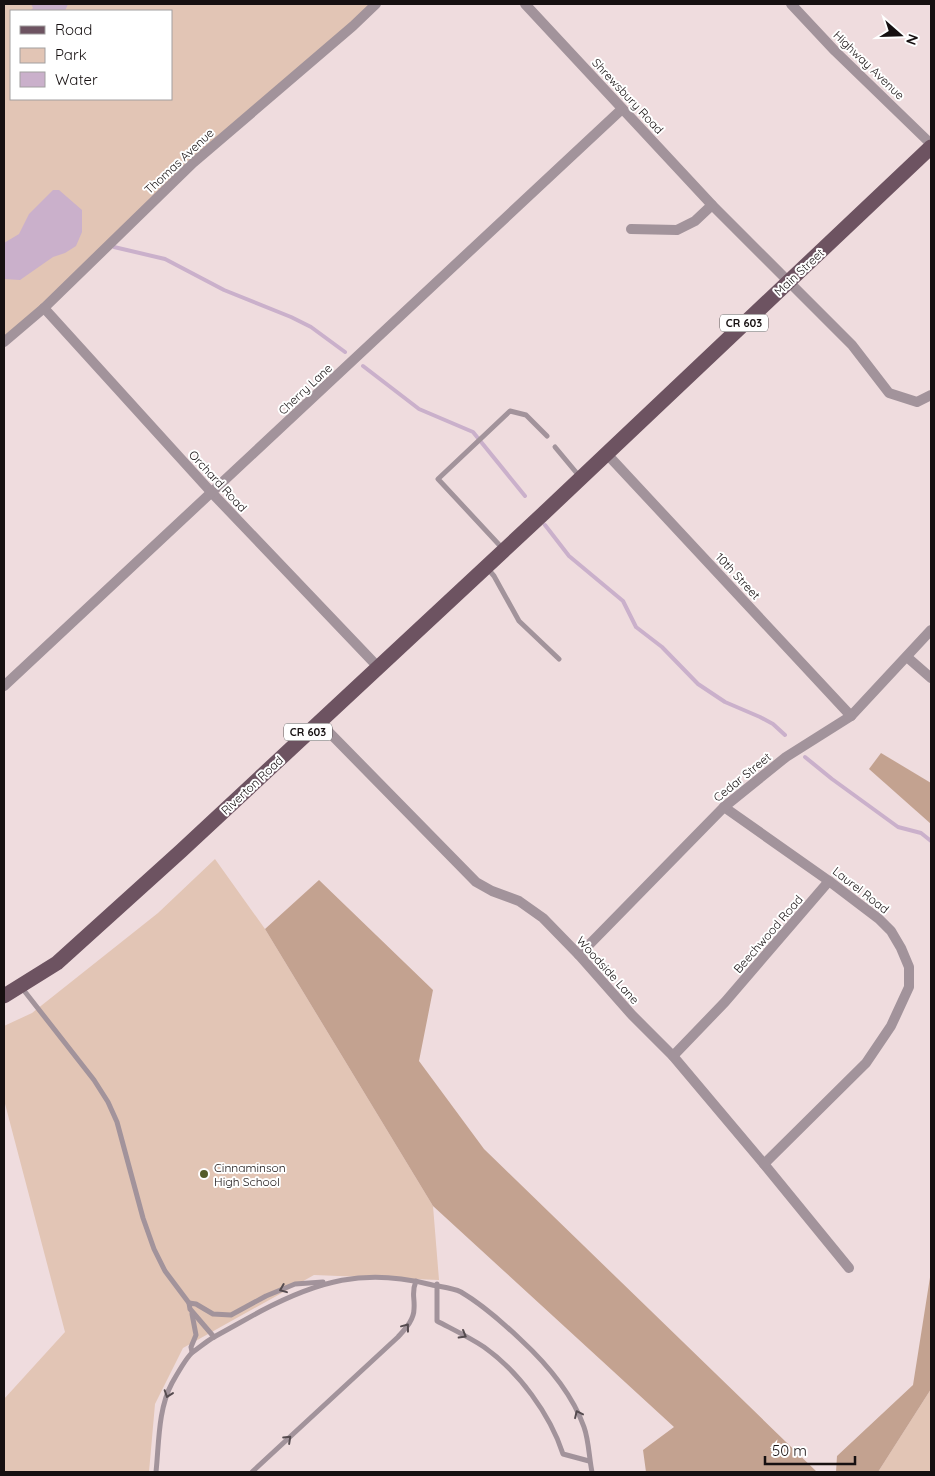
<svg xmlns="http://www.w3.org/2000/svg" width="935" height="1476" font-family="Quicksand,sans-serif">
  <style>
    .green { fill: #e2c5b5; fill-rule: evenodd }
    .forest { fill: #c3a290 }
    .water { fill: #cab0cb }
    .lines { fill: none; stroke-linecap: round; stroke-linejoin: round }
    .stream { stroke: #cab0cb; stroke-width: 4 }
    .lane { stroke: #a2939b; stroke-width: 5 }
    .street { stroke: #a2939b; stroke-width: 10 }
    .primary { stroke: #6d5361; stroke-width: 15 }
    .oneway { stroke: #554b4f }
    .poi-dot { fill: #545b29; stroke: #fff; stroke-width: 2 }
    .labels { text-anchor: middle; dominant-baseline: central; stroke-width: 4; stroke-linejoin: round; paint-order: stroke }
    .shield { fill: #fff; stroke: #5c5858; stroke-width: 1 }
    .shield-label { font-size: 11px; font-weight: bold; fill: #161011 }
    .street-label { font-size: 12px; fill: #161011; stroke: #fff }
    .poi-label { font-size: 12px; fill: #161011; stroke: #fff; text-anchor: start }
  </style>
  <rect width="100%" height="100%" fill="#efdcde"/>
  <g class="green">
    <path d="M 4,4 L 372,4 L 4,342 ZM 11,11 L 171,11 L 171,99 L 11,99 Z"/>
    <polygon points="215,859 265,929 433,1206 439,1280 314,1275 183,1348 155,1404 149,1472 4,1472 4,1399 65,1332 4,1100 4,1026 32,1013 158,913"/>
    <polygon points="931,1389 931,1472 878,1472"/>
  </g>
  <g class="forest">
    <polygon points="881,753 931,783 931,824 869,769"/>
    <polygon points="319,880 433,990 419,1061 484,1149 817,1472 646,1472 643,1450 674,1427 433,1206 265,929"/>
    <polygon points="931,1271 931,1389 878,1472 836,1472 837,1456 913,1385"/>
  </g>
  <g class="water">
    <polygon points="31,4 68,4 65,11 30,11 33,8"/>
    <polygon points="53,190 59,190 82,210 82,232 76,246 65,253 53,257 20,280 4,279 4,243 19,234 29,214"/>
  </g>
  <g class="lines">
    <g class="stream">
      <polyline points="114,247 165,259 224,290 291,317 311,327 345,352"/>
      <polyline points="363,366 419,409 473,432 525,496"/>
      <polyline points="545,525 569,556 623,601 636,627 662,647 698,684 725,702 760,717 773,724 785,735"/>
      <polyline points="805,757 832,779 898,827 921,833 931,841"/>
    </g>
    <g class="lane">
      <polyline points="555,447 580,477"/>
      <polyline points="504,550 438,479 510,411 526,415 547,436"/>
      <polyline points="488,569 494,576 519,621 559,659"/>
      <polyline points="22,988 94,1080 108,1102 117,1122 143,1218 154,1249 165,1271 189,1303 190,1309 214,1337"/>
      <path d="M 437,1284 L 437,1321 C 452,1329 469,1337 484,1347 C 519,1372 550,1414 563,1454 L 589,1461"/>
      <polyline points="189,1303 196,1304 213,1314 231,1315 266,1296 295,1284 323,1282"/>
      <polyline points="192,1314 196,1335 191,1347 192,1352"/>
      <path d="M 156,1472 C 159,1444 158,1409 172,1383 C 176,1376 187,1356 193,1352 C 200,1347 207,1341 214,1337 C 230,1328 245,1320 261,1311 C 318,1281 364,1268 428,1284 C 439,1287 451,1287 461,1292 C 483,1305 502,1322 520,1339 C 547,1364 572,1393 584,1427 C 589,1441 589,1458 592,1472"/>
      <path d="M 252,1472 L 398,1337 C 405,1329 414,1320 414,1309 C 415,1297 411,1293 416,1281"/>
    </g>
    <g class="street">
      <polyline points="525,4 712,205 852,345 889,393 917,402 931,395"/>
      <polyline points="791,4 835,51 931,144"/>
      <polyline points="631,229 677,230 695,221 712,205"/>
      <polyline points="44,308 212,493 378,667"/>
      <polyline points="4,342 44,308 193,163 353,26 376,4"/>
      <polyline points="606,453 851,716"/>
      <polyline points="907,657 931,678"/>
      <polyline points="4,686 622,109"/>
      <polyline points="319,722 476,882 492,891 519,901 543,918 579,955 632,1015 673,1056 764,1164 849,1268"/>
      <polyline points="724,807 829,881 879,919 891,931 901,948 909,967 909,987 891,1026 866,1063 764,1164"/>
      <polyline points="579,955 724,807 786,757 851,716 931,630"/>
      <polyline points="673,1056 725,1002 829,881"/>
    </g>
    <polyline class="primary" points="4,996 57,963 181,851 544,513 931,147"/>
  </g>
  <defs><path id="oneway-chevron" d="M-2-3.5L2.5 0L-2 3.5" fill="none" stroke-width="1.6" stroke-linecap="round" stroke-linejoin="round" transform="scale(1.25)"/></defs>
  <g class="oneway">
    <use href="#oneway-chevron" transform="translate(283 1289) rotate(158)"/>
    <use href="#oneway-chevron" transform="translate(406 1327) rotate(-53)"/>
    <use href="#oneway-chevron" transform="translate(463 1335) rotate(30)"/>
    <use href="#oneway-chevron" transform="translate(168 1394) rotate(109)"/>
    <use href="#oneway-chevron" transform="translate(578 1414) rotate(-115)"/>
    <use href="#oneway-chevron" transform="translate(288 1439) rotate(-43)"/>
  </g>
  <circle class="poi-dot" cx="204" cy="1174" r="5"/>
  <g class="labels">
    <g class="shield">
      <rect x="720" y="314.5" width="48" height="17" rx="4"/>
      <rect x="284" y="723.5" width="48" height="17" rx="4"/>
    </g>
    <g class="shield-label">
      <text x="744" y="323">CR 603</text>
      <text x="308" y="732">CR 603</text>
    </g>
    <g class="street-label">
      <text transform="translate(869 65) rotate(44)">Highway Avenue</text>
      <text transform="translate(628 96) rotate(47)">Shrewsbury Road</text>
      <text transform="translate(179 161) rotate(-43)">Thomas Avenue</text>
      <text transform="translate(799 272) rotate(-43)">Main Street</text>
      <text transform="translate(305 389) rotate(-43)">Cherry Lane</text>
      <text transform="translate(218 481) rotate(47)">Orchard Road</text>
      <text transform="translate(738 576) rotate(47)">10th Street</text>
      <text transform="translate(742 777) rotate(-39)">Cedar Street</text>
      <text transform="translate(252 785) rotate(-43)">Riverton Road</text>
      <text transform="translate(861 890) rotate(38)">Laurel Road</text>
      <text transform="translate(768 934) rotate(-49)">Beechwood Road</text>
      <text transform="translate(608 970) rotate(48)">Woodside Lane</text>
    </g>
    <g class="poi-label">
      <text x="214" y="1167">Cinnaminson<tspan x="214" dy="14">High School</tspan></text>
    </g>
  </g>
  <rect width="935" height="1476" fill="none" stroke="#161011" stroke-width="10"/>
  <rect x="10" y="10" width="162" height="90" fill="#ffffff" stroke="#a29fa0"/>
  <rect x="20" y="26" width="25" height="8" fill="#6d5361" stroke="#a29fa0"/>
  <text x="55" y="35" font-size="15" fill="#161011">Road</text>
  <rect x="20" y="48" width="25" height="15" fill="#e2c5b5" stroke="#a29fa0"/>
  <text x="55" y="60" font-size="15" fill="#161011">Park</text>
  <rect x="20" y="72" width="25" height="15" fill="#cab0cb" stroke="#a29fa0"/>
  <text x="55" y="85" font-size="15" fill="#161011">Water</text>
  <g transform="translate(900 35) rotate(110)" stroke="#ffffff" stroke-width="4" paint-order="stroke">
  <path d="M0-4L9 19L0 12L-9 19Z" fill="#161011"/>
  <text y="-8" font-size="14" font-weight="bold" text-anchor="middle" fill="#161011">N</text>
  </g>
  <path d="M765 1456v8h90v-8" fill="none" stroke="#161011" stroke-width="2.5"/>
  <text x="772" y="1456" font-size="15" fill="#161011" stroke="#ffffff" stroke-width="4" paint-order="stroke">50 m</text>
</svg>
